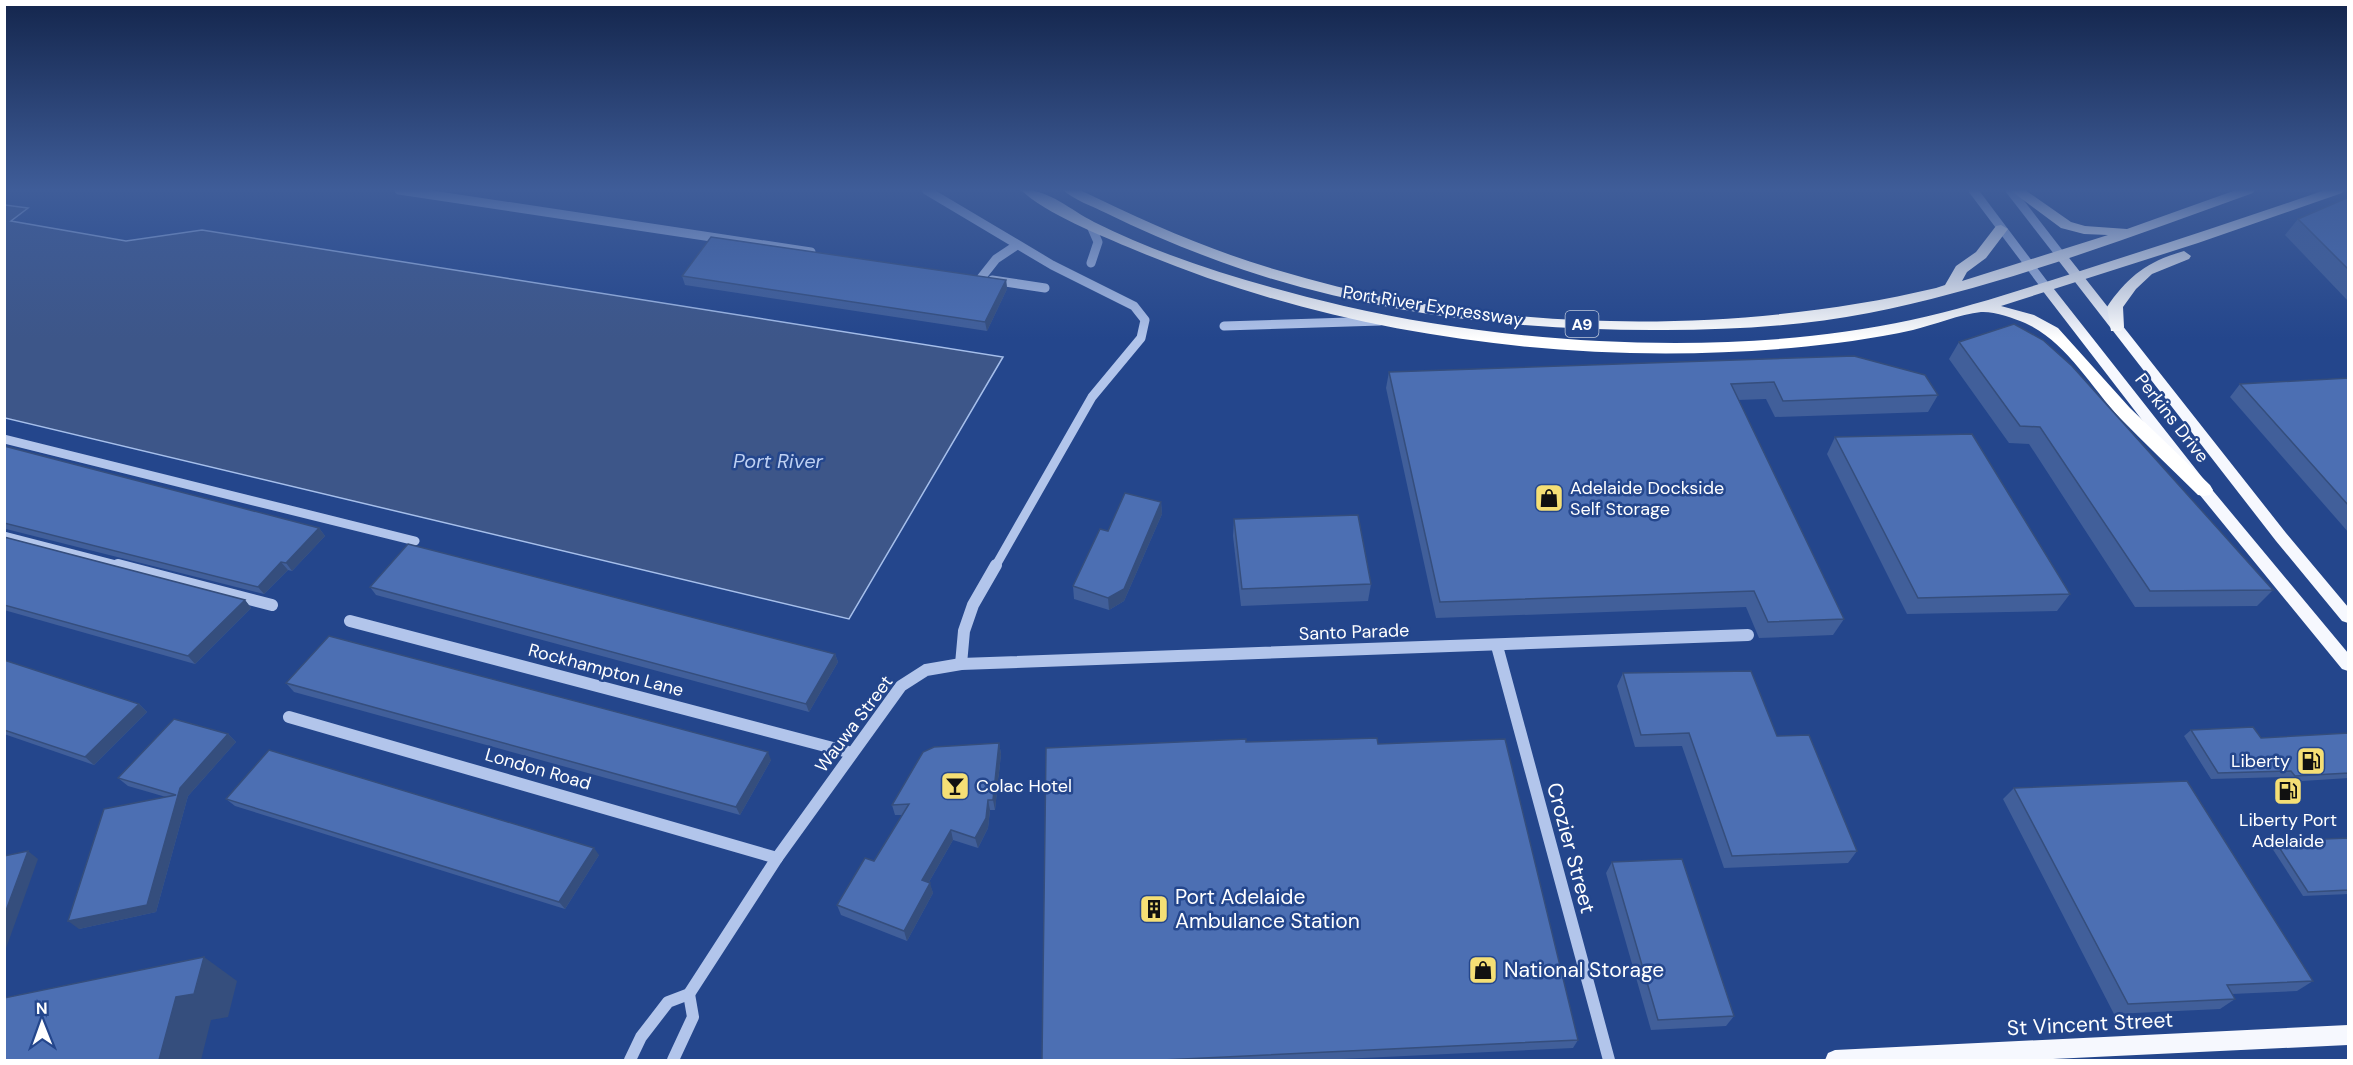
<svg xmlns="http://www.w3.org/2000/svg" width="2353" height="1065" font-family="'DM Sans',sans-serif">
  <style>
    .water { fill: #3d5689; stroke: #a6bfeb; stroke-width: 1.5 }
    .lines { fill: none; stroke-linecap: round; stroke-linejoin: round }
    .minor-far1 { stroke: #b2c5eb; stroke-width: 9 }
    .minor { stroke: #b2c5eb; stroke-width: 12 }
    .major { fill: #f6f8fe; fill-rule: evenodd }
    .highway { fill: #fff; fill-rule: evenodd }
    .wall { fill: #415f9a }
    .shaded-wall { fill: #354e7d }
    .building { fill: #4c6fb3; stroke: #354e7d; stroke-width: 1.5 }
    .labels { text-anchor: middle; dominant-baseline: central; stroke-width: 5; stroke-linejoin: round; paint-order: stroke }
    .shield { fill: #24468c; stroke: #bdc8dc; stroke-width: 1.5 }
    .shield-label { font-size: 16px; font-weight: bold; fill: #fff }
    .street-label { font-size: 18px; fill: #fff; stroke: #24468c }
    .poi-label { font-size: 18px; fill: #fff; stroke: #24468c; text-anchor: start }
    .water-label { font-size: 20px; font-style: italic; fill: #bed0f2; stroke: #24468c }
    .near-street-label { font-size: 21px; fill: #fff; stroke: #24468c }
    .near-poi-label { font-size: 21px; fill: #fff; stroke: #24468c; text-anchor: start }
  </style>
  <rect width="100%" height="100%" fill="#24468c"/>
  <polygon class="water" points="5,205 28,208 11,221 126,241 202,230 1003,357 849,619 5,418"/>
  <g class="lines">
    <g class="minor-far1">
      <polyline points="399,190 811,252"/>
      <polyline points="926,190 1052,265 1134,306 1145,320 1141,338 1092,397 995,567"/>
      <polyline points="1973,190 2046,287"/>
      <polyline points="2010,190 2062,257"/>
      <polyline points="1091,226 1098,242 1091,263"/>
      <polyline points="981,278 996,259 1017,245"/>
      <polyline points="992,280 1045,288"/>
      <polyline points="1224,326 1380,321"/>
      <polyline points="4,439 415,541"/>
      <polyline points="4,536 124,567"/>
    </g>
    <g class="minor">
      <polyline points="118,565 272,605"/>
      <polyline points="350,621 852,753"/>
      <polyline points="1497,646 1609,1060"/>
      <polyline points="961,664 964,631 973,605 996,565"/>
      <polyline points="289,717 777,858"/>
      <polyline points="630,1060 641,1037 668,1002 689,994 777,858 901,686 926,670 961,664 1748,635"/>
      <polyline points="673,1060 693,1017 689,994"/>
    </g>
    <g class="major">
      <polygon points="2062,253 2066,254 2286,533 2348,607 2348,623 2342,621 2276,541 2058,260 2056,257"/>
      <polygon points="2046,283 2050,284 2209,486 2348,653 2348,671 2342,669 2199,494 2042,290 2040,287 2042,284"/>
      <polygon points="2348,1025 2348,1045 2032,1060 1825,1060 1828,1053 1835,1050"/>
    </g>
    <g class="highway">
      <path d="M 1021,190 C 1047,188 1070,210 1094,222 C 1172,261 1260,286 1344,306 C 1518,346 1736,358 1911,320 C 1966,308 2020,290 2074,273 C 2158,246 2242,219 2325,190 L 2344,190 L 2342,193 L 2198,243 L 2001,306 L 2034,315 L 2058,328 L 2130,408 L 2210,485 L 2213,490 L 2210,495 L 2204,496 L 2198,495 C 2172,469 2145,444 2120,418 C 2090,386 2066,341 2025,323 C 2014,318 1993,311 1981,312 C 1960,314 1934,325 1913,330 C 1873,339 1832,344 1791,348 C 1571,367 1339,336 1135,250 C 1102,236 1046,214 1021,190 Z"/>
      <path d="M 1063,190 L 1080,190 C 1144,221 1208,250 1277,270 C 1483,333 1728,337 1936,288 L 1945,285 L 1956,266 L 1976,252 L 1996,226 L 2001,225 L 2008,229 L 1986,258 L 1967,272 L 1962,281 L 2108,235 L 2084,234 L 2061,228 L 2010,190 L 2025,190 L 2071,222 L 2085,226 L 2127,229 L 2236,190 L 2255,190 L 2253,193 C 2127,238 2000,287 1869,313 C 1802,326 1733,330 1665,330 C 1523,331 1379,315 1244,270 C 1197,254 1151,235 1106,213 C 1092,206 1074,200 1063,190 Z"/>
      <path d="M 2184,251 L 2191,256 L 2189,259 L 2152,274 L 2136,289 L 2123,307 L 2124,327 L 2121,331 L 2111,331 L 2107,307 C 2127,277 2148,261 2184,251 Z"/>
    </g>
  </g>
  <g class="wall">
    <polygon points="2349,197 2349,302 2285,235 2298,219"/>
    <polygon points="682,276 1006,280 1007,289 987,331 685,285"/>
    <polygon points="1959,342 2273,590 2257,606 2135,607 2029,444 2009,443 1949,359"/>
    <polygon points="1389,372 1925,375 1938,395 1928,412 1775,417 1766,399 1738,400 1844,619 1833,635 1759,638 1746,607 1436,618 1386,388"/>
    <polygon points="2349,378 2349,533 2230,397 2240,384"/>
    <polygon points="1835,437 2070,594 2057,611 1907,614 1827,454"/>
    <polygon points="4,446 319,528 325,536 292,571 288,570 264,594 6,529 4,530"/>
    <polygon points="1161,502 1162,514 1124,601 1109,610 1074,599 1073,586 1108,531"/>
    <polygon points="1234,519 1371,584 1368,601 1241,606 1233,536"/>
    <polygon points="4,537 245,600 251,608 195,664 4,610"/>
    <polygon points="370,587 835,654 838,662 809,712 376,595"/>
    <polygon points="4,660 139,704 147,712 94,765 4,734"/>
    <polygon points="1623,673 1777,736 1857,851 1848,863 1724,868 1682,746 1635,747 1617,686"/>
    <polygon points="286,683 771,760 740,815 294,692"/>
    <polygon points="2191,730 2261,738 2349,733 2349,778 2287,782 2284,777 2211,779 2184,736"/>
    <polygon points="228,734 236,742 188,796 156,912 79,929 166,797 128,786 118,778"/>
    <polygon points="1246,742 1378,744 1578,1040 1573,1048 1321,1060 1042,1060"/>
    <polygon points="999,743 1001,754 995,810 990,810 988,828 978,848 953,840 929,882 933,893 907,941 841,915 837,905 874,861 902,815 895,815 892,805"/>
    <polygon points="2014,788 2313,981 2297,991 2232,994 2235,999 2220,1009 2114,1014 2003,799"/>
    <polygon points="226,799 599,855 565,909 235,806"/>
    <polygon points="2349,838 2349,894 2303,896 2270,845 2275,841"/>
    <polygon points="1612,862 1734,1016 1726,1026 1651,1030 1606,873"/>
  </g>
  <g class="shaded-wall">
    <polygon points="1006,280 1007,289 987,331 985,322"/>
    <polygon points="1161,502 1162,514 1124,601 1109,610 1108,598"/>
    <polygon points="319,528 325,536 292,571 286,563"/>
    <polygon points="281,562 288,570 264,594 258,587"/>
    <polygon points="245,600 251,608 195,664 188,656"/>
    <polygon points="835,654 838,662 809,712 806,704"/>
    <polygon points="139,704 147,712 94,765 85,757"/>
    <polygon points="228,734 236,742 188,796 156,912 79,929 68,921 147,905 180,788"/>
    <polygon points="999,743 1001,754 995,810 993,800"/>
    <polygon points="768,752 771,760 740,815 736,807"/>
    <polygon points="988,800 990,810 988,828 978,848 975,838"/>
    <polygon points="951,830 953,840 925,889 922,880"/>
    <polygon points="594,848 599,855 565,909 559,902"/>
    <polygon points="28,851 38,859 4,954 4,916"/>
    <polygon points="930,883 933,893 907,941 904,931"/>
    <polygon points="204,957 237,981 228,1017 211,1020 201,1060 159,1060 176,997"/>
  </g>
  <g class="building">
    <polygon points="2349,197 2349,270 2298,219"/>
    <polygon points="711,237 1006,280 985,322 682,276"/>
    <polygon points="2014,324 2043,340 2072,366 2273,590 2150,591 2040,427 2020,426 1959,342"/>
    <polygon points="1854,356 1925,375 1938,395 1783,401 1774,382 1731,384 1844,619 1768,622 1754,591 1440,602 1389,372"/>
    <polygon points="2349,378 2349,506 2240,384"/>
    <polygon points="1972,434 2070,594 1918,598 1835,437"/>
    <polygon points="4,446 319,528 286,563 281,562 258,587 4,523"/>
    <polygon points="1125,493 1161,502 1124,589 1108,598 1073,586 1100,529 1108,531"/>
    <polygon points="1358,515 1371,584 1242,589 1234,519"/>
    <polygon points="4,537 245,600 188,656 4,605"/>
    <polygon points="408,544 835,654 806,704 370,587"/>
    <polygon points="329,636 768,752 736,807 286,683"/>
    <polygon points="4,660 139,704 85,757 4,730"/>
    <polygon points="1751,671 1777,736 1809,735 1857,851 1732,856 1689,733 1641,735 1623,673"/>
    <polygon points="174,719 228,734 180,788 147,905 68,921 104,809 176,795 118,778"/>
    <polygon points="2253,727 2261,738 2349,733 2349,773 2295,776 2291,771 2218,773 2191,730"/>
    <polygon points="1377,738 1378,744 1505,739 1578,1040 1162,1060 1042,1060 1046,748 1246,739 1246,742"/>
    <polygon points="999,743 993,800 988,800 986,818 975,838 951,830 922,880 930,883 904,931 837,905 865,858 874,861 909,804 892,805 923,752 934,747"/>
    <polygon points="269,750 594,848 559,902 226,799"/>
    <polygon points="2187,781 2313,981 2227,985 2235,999 2128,1004 2014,788"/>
    <polygon points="2349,838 2349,890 2308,892 2275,841"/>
    <polygon points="28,851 4,916 4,856"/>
    <polygon points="1682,859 1734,1016 1658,1020 1612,862"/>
    <polygon points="204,957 194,994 176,997 159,1060 4,1060 4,998"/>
  </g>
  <linearGradient id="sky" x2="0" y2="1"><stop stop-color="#14264d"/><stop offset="0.56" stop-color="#3f5d99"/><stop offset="1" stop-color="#3f5d99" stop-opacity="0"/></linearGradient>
  <rect width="2353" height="339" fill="url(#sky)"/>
  <defs>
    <g id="shop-square" transform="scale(1.5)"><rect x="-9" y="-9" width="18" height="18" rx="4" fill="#f5df75" stroke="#24468c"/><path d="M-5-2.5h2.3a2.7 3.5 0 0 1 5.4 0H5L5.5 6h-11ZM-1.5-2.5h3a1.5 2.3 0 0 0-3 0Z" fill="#111"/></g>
    <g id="fuel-square" transform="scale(1.5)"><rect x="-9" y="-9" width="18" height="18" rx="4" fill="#f5df75" stroke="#24468c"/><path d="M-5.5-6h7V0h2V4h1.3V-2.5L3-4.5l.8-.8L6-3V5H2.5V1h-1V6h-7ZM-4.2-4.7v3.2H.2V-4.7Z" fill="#111"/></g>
    <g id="bar-square" transform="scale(1.5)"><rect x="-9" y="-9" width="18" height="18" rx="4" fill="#f5df75" stroke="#24468c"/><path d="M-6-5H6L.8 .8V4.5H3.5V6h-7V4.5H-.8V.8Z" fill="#111"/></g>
    <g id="building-square" transform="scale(1.5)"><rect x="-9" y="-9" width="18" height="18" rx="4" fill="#f5df75" stroke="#24468c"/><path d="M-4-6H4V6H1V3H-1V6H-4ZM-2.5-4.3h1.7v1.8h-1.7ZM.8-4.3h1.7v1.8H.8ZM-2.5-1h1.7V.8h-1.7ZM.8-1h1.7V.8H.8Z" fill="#111"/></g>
  </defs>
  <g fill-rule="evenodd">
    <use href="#shop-square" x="1549" y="498"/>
    <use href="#fuel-square" x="2311" y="761"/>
    <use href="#bar-square" x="955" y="786"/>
    <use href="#fuel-square" x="2288" y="791"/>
    <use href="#building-square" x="1154" y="909"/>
    <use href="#shop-square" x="1483" y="970"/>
  </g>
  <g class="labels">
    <rect class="shield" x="1565.5" y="311" width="33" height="26" rx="4.5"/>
    <g class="shield-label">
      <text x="1582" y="324">A9</text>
    </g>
    <g class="street-label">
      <text transform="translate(1433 306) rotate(9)">Port River Expressway</text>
      <text transform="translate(2172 418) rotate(52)">Perkins Drive</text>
      <text transform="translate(1354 632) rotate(-2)">Santo Parade</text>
      <text transform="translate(606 670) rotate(15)">Rockhampton Lane</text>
      <text transform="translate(854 724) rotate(-53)">Wauwa Street</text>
      <text transform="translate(538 769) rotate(16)">London Road</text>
    </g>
    <g class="poi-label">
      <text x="1570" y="488">Adelaide Dockside<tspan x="1570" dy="21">Self Storage</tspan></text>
      <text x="2290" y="761" text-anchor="end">Liberty</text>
      <text x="976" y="786">Colac Hotel</text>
      <text x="2288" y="820" text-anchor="middle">Liberty Port<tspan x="2288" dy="21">Adelaide</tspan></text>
    </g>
    <g class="water-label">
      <text x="778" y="461">Port River</text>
    </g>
    <g class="near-street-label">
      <text transform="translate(1571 848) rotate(75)">Crozier Street</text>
      <text transform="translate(2090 1024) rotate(-3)">St Vincent Street</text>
    </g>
    <g class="near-poi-label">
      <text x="1175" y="897">Port Adelaide<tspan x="1175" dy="24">Ambulance Station</tspan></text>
      <text x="1504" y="970">National Storage</text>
    </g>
  </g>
  <rect width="2353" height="1065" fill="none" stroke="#ffffff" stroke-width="12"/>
  <g transform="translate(42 1023) rotate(359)" stroke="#24468c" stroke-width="4.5" paint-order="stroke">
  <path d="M0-4.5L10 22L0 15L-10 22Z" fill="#ffffff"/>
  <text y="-9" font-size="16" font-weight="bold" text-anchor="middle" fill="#ffffff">N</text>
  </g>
</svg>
